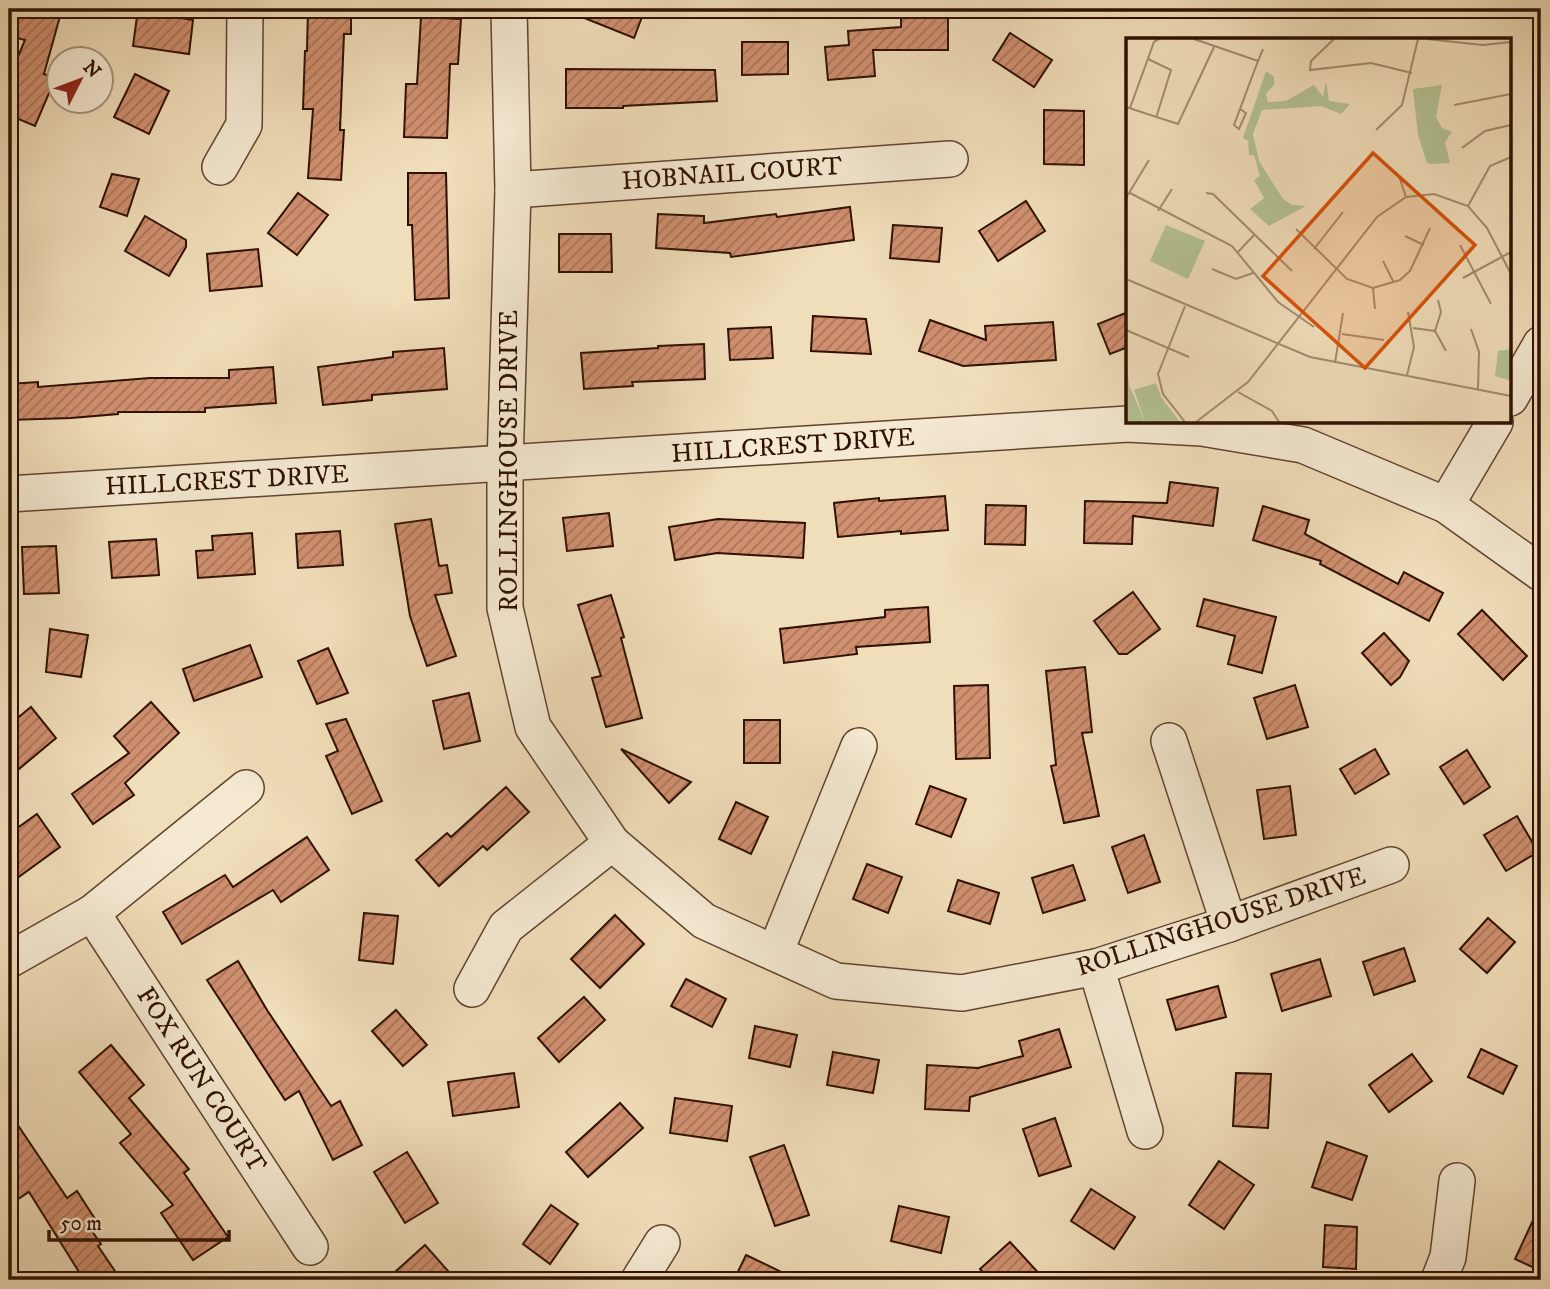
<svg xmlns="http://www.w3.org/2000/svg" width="1550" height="1289" font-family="'IM FELL DW Pica',serif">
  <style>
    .building { fill: url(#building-hatch); stroke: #301101; stroke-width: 2 }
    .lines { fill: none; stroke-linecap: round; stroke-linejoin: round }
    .minor-casing { stroke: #60442f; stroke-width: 38 }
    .minor { stroke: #f5e9d2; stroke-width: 35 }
    .labels { text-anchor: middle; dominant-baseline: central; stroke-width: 5; stroke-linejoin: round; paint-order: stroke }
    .street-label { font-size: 26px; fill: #301101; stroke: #f5e9d2 }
    .inset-road { fill: none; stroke: #a38b6f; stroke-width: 2 }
    .view { fill: #d6520b; fill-opacity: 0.15; stroke: #d6520b; stroke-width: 3.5 }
    .inset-edge { fill: none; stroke: #301101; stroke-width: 3.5 }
  </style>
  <defs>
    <pattern id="building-hatch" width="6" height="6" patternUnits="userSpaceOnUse" patternTransform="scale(1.75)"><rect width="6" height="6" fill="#d09070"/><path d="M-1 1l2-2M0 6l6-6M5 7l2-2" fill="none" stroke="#a9745a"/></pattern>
  </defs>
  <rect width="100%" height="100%" fill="#f0ddb9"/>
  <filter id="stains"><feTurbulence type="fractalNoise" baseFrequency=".00286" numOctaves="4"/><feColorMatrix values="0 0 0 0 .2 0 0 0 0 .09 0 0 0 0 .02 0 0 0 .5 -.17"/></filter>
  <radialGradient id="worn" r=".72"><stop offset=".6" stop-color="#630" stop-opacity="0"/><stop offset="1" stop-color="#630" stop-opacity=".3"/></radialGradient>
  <g class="building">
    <polygon points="16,9 62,9 44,74 55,79 35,126 9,115 9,78 25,40 9,36"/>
    <polygon points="138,9 175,9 174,17 193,20 189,54 133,46"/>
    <polygon points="308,9 351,9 351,34 344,34 340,130 344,130 341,180 308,178 313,109 303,109 305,51 307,51"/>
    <polygon points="562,9 645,9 634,38"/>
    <polygon points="901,15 948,15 948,50 873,50 875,76 828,80 825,47 849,45 848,31 901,27"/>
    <polygon points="421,17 461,19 458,64 450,64 447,138 404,137 406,84 417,84"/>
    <polygon points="1010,33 1052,60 1034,87 993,60"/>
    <polygon points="742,42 788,42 788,74 742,75"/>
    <polygon points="566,69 715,70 717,101 623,106 623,108 566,108"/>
    <polygon points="135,74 169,91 149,134 114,117"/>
    <polygon points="1044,110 1084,111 1084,165 1044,164"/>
    <polygon points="408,173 446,173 449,298 415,300 412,225 408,225"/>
    <polygon points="112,174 139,179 127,216 100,207"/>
    <polygon points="298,193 328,215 297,255 268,233"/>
    <polygon points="1026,201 1045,231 998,261 979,231"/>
    <polygon points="850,207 854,240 731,257 730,253 656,248 658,214 704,216 704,223 776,214 777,217"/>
    <polygon points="145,216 186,240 186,247 169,276 125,251"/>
    <polygon points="893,225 942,228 939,262 890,258"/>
    <polygon points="559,234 611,234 612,272 559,272"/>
    <polygon points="258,249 262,286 210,291 207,254"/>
    <polygon points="1128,312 1128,347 1110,354 1098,324"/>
    <polygon points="813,316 866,319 871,354 811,351"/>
    <polygon points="930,320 986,340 985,326 1053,322 1056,360 963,366 919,351"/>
    <polygon points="771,327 773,358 730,360 728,329"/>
    <polygon points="704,344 705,379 632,382 633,386 584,389 581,353 658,348 658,346"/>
    <polygon points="444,348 447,389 372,395 372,400 323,405 318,367 393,357 393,352"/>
    <polygon points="273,367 276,403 205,408 205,412 118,412 118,414 71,418 9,420 9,384 38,382 38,387 150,378 229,378 229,370"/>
    <polygon points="1170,482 1218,488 1213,526 1133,516 1132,544 1084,543 1085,501 1167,503"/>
    <polygon points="945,496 948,530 901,534 901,531 838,537 834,503 879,498 879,501"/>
    <polygon points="986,505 1026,506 1025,545 985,544"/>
    <polygon points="1263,506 1309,520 1305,534 1398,584 1404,572 1443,593 1429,621 1320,564 1321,561 1253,540"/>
    <polygon points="609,513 613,546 567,551 563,518"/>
    <polygon points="431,519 439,566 447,565 452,593 435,595 456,656 427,666 410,616 395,524"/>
    <polygon points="718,519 805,523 803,558 717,553 675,560 669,527"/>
    <polygon points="340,531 343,565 298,568 296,534"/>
    <polygon points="252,533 255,574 198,578 196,551 213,550 212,536"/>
    <polygon points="156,539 159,575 112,578 109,542"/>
    <polygon points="56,546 59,593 24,594 22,547"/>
    <polygon points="1133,592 1160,629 1127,654 1119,654 1094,621"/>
    <polygon points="611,595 624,637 621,638 642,718 606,727 592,678 601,676 578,605"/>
    <polygon points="1204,599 1276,617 1262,673 1228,664 1235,636 1197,626"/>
    <polygon points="928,607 930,642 856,647 857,654 784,663 780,629 885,617 885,610"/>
    <polygon points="1482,610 1527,656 1503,680 1458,634"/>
    <polygon points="50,629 88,635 81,677 46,672"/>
    <polygon points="1384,633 1409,661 1400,677 1391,685 1362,653"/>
    <polygon points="250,645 262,677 194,701 183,669"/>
    <polygon points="328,648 348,693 317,704 298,661"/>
    <polygon points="1085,667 1092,732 1082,733 1099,816 1064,823 1051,766 1056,765 1046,671"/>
    <polygon points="988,685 990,758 956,759 954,686"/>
    <polygon points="1295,685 1308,727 1267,739 1254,698"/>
    <polygon points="469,693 480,741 444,749 433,701"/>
    <polygon points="151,702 179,733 125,783 134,795 93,824 72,794 129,753 114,736"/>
    <polygon points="31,707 56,738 19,769 9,757 9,725"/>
    <polygon points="346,719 382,801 352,814 326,756 338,751 326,724"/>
    <rect x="744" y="720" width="36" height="43"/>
    <polygon points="621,749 691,782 669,803"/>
    <polygon points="1375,749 1389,774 1355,794 1340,769"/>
    <polygon points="1467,750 1490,787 1464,804 1440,767"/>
    <polygon points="930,786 966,799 951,837 916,824"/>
    <polygon points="1290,786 1296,835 1264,839 1257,790"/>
    <polygon points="506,787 529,812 487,850 483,846 439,886 416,860 447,833 451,837"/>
    <polygon points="736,802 768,817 751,854 719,839"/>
    <polygon points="37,814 60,847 9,884 9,834"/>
    <polygon points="1517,816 1538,852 1506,871 1484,835"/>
    <polygon points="1144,835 1160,882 1128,893 1112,847"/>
    <polygon points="307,837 329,870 281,902 273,890 182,944 163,912 225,875 233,887"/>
    <polygon points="867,864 902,877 888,913 853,899"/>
    <polygon points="1073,865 1085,900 1043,913 1032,878"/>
    <polygon points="958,880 999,893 990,924 948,911"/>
    <polygon points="364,913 398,916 393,964 359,960"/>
    <polygon points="615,915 644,944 600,988 571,959"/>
    <polygon points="1488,918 1515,942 1487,973 1460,949"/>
    <polygon points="1404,948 1415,981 1374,995 1363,962"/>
    <polygon points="1320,959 1331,996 1282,1011 1271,974"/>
    <polygon points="238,961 267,1010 331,1106 340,1101 362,1145 333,1160 299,1091 285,1100 207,980"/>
    <polygon points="686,979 726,999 712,1027 671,1006"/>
    <polygon points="1218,986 1226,1017 1176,1030 1167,1000"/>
    <polygon points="584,997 605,1020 559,1062 538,1038"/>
    <polygon points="396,1010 427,1045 403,1066 372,1031"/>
    <polygon points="755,1026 797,1035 790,1067 749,1058"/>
    <polygon points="1059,1029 1071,1067 970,1097 969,1111 925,1109 927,1065 978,1068 1023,1056 1019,1041"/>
    <polygon points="111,1045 144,1085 129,1098 189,1169 184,1173 228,1237 193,1260 161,1213 173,1205 120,1143 131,1134 79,1072"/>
    <polygon points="1481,1049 1517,1066 1503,1094 1468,1077"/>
    <polygon points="833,1052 879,1060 873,1093 827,1085"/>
    <polygon points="1412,1054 1432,1081 1389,1112 1369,1085"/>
    <polygon points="514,1073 519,1107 453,1116 448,1082"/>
    <polygon points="1236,1073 1271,1074 1268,1128 1233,1126"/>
    <polygon points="675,1098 732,1106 727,1141 670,1133"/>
    <polygon points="620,1103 643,1128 588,1177 566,1152"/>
    <polygon points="9,1112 67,1198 77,1191 95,1219 87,1224 101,1244 98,1246 121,1280 84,1280 29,1192 18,1199 9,1185"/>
    <polygon points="1055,1118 1071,1166 1039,1176 1023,1129"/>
    <polygon points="1327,1142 1367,1156 1352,1200 1312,1187"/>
    <polygon points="784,1145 809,1215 775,1226 750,1157"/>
    <polygon points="407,1152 438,1203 405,1223 374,1172"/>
    <polygon points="1219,1161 1254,1185 1224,1229 1189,1205"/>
    <polygon points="1091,1189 1135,1217 1114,1249 1071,1221"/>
    <polygon points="1541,1203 1541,1271 1515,1259"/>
    <polygon points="551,1205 578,1224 550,1264 523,1244"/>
    <polygon points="899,1206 949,1217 941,1253 891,1241"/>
    <polygon points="1325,1225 1357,1227 1356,1269 1323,1267"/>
    <polygon points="1010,1242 1045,1280 990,1280 980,1269"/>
    <polygon points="425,1245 456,1280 386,1280"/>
    <polygon points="746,1255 798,1280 734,1280"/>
  </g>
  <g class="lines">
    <g class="minor-casing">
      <g id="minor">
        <polyline points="509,9 513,190 505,465 505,608 533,727 612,843 704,921 836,981 962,993 1096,967 1229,924 1391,865"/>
        <polyline points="220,167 244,125 245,9"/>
        <polyline points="513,190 950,159"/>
        <polyline points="1510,398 1541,344"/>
        <polyline points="9,494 1128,424 1202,428 1303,445 1446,505 1541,573"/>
        <polyline points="1446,505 1495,422"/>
        <polyline points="1169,741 1229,924"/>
        <polyline points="92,913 310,1247"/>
        <polyline points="775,953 859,746"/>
        <polyline points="9,960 92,913 246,788"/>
        <polyline points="1096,967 1145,1131"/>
        <polyline points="472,989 506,927 612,843"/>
        <polyline points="639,1280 662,1243"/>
        <polyline points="1439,1280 1448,1257 1457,1181"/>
      </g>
    </g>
    <use href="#minor" class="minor"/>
  </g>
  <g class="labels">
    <g class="street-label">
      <text transform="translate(732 174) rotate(-4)">HOBNAIL COURT</text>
      <text transform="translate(793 446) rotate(-4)">HILLCREST DRIVE</text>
      <text transform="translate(509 461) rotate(-90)">ROLLINGHOUSE DRIVE</text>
      <text transform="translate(227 481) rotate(-3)">HILLCREST DRIVE</text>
      <text transform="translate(1221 922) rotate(-18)">ROLLINGHOUSE DRIVE</text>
      <text transform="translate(201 1080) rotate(57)">FOX RUN COURT</text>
    </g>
  </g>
  <g transform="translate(1126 38)">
    <rect width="385" height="385" fill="#f0ddb9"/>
    <path d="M 40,187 L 79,203 L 62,241 L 24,223 ZM 385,311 L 385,343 L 369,338 L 372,313 ZM 30,345 L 35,359 L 54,384 L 19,384 L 8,352 Z" fill="#b4c294"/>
    <path d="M 140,33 L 148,39 L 148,47 L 140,56 L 142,64 L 160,63 L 188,47 L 197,59 L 200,43 L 203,63 L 224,66 L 215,76 L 195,68 L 136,72 L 127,96 L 133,123 L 157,161 L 166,167 L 180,168 L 143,188 L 124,171 L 138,160 L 128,142 L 134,138 L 128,117 L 123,117 L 122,103 L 117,100 ZM 316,47 L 310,79 L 316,90 L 326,94 L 319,104 L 324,125 L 306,126 L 301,125 L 292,97 L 287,51 ZM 0,311 L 3,347 L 19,384 L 0,384 Z" fill="#b4c294"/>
    <path class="inset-road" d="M 68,1 L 132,23M 208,1 L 185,23 L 184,32 L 245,25 L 286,35M 301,1 L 357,7 L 385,4M 22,21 L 45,32 L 30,80M 328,67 L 385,56M 0,69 L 52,86 L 88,9M 4,70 L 28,4 L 33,1M 114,71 L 120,75 L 113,91 L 108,87 L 132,23 L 137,11M 250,92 L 276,67 L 292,1M 336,110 L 359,93 L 385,87M 273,138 L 280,159M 4,155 L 106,208 L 152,264 L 188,289M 80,155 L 87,156 L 166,233M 0,160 L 23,122M 342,168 L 364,128 L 385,119M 32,173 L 46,151M 170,191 L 221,241 L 247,250 L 274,242 L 284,233 L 304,190M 279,198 L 298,207M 334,207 L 365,266M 188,211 L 217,174M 111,215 L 129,196M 257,223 L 268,245M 86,231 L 110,241 L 127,235M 337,240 L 385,214M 0,241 L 184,319 L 385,358M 247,250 L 249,271M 287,290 L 309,293 L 320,313M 345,291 L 353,314 L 352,351M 0,292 L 63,319M 309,293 L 315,274 L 312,262M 216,296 L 258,302M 209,325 L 217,275M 281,337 L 288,309 L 282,274M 112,354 L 146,373 L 153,384M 59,384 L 37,356 L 32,336 L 59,268M 70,384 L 122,344 L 251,179 L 280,159 L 308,156 L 342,168 L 361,190 L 385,236"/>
    <path class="view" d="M 247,115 L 349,207 L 239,330 L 137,238 Z"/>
    <rect width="385" height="385" class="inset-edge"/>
  </g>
  <rect width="1550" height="1289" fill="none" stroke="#f0ddb9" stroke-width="35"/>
  <rect x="10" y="10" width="1529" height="1268" fill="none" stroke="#301101" stroke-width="3.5"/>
  <rect x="18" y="18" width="1515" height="1254" fill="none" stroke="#301101" stroke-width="2"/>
  <g transform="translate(80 80) rotate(48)"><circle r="33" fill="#f5e9d2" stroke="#a6937e" stroke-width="2"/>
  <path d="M0-5L12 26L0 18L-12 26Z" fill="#8f2418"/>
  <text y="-10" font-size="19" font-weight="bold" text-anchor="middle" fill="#301101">N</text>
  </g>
  <path d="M49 1230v10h180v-10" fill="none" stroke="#301101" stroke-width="3.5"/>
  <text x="60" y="1230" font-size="21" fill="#301101" stroke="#f5e9d2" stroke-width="5" paint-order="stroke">50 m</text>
  <rect width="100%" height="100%" filter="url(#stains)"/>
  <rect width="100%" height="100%" fill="url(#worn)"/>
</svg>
